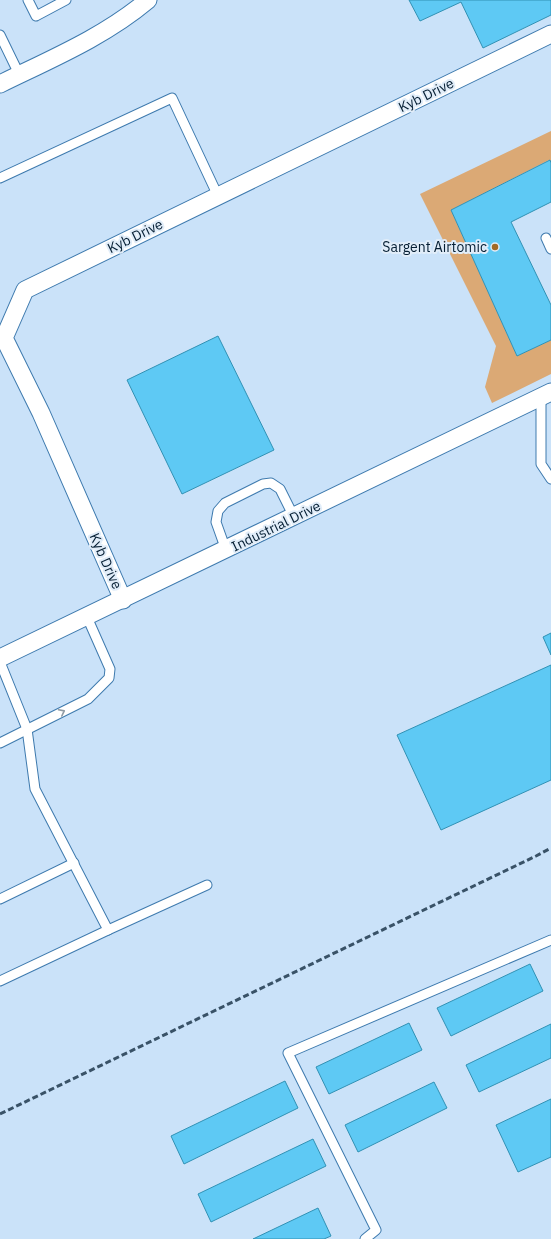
<svg xmlns="http://www.w3.org/2000/svg" width="551" height="1239" font-family="'IBM Plex Sans',sans-serif">
  <style>
    .green { fill: #dba975 }
    .building { fill: #5ec9f4; stroke: #3191b4 }
    .lines { fill: none; stroke-linecap: round; stroke-linejoin: round }
    .lane-casing { stroke: #3e7aae; stroke-width: 11 }
    .street-casing { stroke: #3e7aae; stroke-width: 19 }
    .lane { stroke: #fff; stroke-width: 9 }
    .street { stroke: #fff; stroke-width: 17 }
    .rail { stroke: #395267; stroke-width: 3; stroke-dasharray: 6 3; stroke-linecap: butt }
    .oneway { stroke: #8e9aa3 }
    .poi-dot { fill: #a26a26; stroke: #e1edf9; stroke-width: 1.5 }
    .labels { text-anchor: middle; dominant-baseline: central; stroke-width: 4; stroke-linejoin: round; paint-order: stroke }
    .street-label { font-size: 14px; fill: #051e33; stroke: #e1edf9 }
    .poi-label { font-size: 14px; fill: #051e33; stroke: #e1edf9; text-anchor: end }
  </style>
  <rect width="100%" height="100%" fill="#cae2f9"/>
  <polygon class="green" points="551,131 551,163 549,160 451,210 517,356 551,340 551,374 492,403 485,387 496,346 420,194"/>
  <g class="building">
    <polygon points="409,0 551,0 551,15 483,48 461,2 420,21"/>
    <polygon points="550,160 551,163 551,202 511,222 551,305 551,340 517,356 451,210"/>
    <polygon points="218,336 274,450 182,494 127,380"/>
    <polygon points="551,633 551,655 543,637"/>
    <polygon points="551,665 551,780 441,830 397,735"/>
    <polygon points="530,964 543,991 451,1036 437,1008"/>
    <polygon points="409,1023 422,1050 329,1094 316,1067"/>
    <polygon points="551,1024 551,1058 479,1092 466,1065"/>
    <polygon points="285,1081 298,1108 184,1164 171,1136"/>
    <polygon points="434,1082 447,1108 358,1152 345,1125"/>
    <polygon points="551,1099 551,1157 518,1172 496,1125"/>
    <polygon points="313,1139 326,1166 211,1222 198,1194"/>
    <polygon points="318,1208 331,1236 324,1239 253,1239"/>
  </g>
  <g class="lines">
    <g class="lane-casing">
      <g id="lane">
        <polyline points="28,0 36,16 66,0"/>
        <polyline points="0,35 19,74"/>
        <polyline points="0,178 172,98 218,196"/>
        <polyline points="546,238 551,249"/>
        <polyline points="541,397 541,464 551,479"/>
        <polyline points="226,550 216,522 218,511 225,503 263,484 271,483 280,489 294,517"/>
        <polyline points="0,662 27,729 35,789 108,930 0,981"/>
        <polyline points="0,743 88,699 109,678 110,669 87,617"/>
        <polyline points="0,899 74,863"/>
        <polyline points="108,930 207,885"/>
        <polyline points="365,1239 376,1230 288,1053 551,940"/>
      </g>
    </g>
    <g class="street-casing">
      <g id="street">
        <path d="M 0,84 C 51,59 104,37 148,0"/>
        <polyline points="123,600 41,413 4,338 25,290 551,34"/>
        <polyline points="0,658 551,392"/>
      </g>
    </g>
    <use href="#lane" class="lane"/>
    <use href="#street" class="street"/>
    <polyline class="rail" points="0,1114 536,856 551,848"/>
  </g>
  <defs><path id="oneway-chevron" d="M-2-3.5L2.5 0L-2 3.5" fill="none" stroke-width="1.6" stroke-linecap="round" stroke-linejoin="round"/></defs>
  <use class="oneway" href="#oneway-chevron" transform="translate(62 712) rotate(-27)"/>
  <circle class="poi-dot" cx="495" cy="247" r="4"/>
  <g class="labels">
    <g class="street-label">
      <text transform="translate(426 95) rotate(-26)">Kyb Drive</text>
      <text transform="translate(135 236) rotate(-26)">Kyb Drive</text>
      <text transform="translate(276 526) rotate(-26)">Industrial Drive</text>
      <text transform="translate(106 561) rotate(66)">Kyb Drive</text>
    </g>
    <g class="poi-label">
      <text x="487" y="247">Sargent Airtomic</text>
    </g>
  </g>
</svg>
